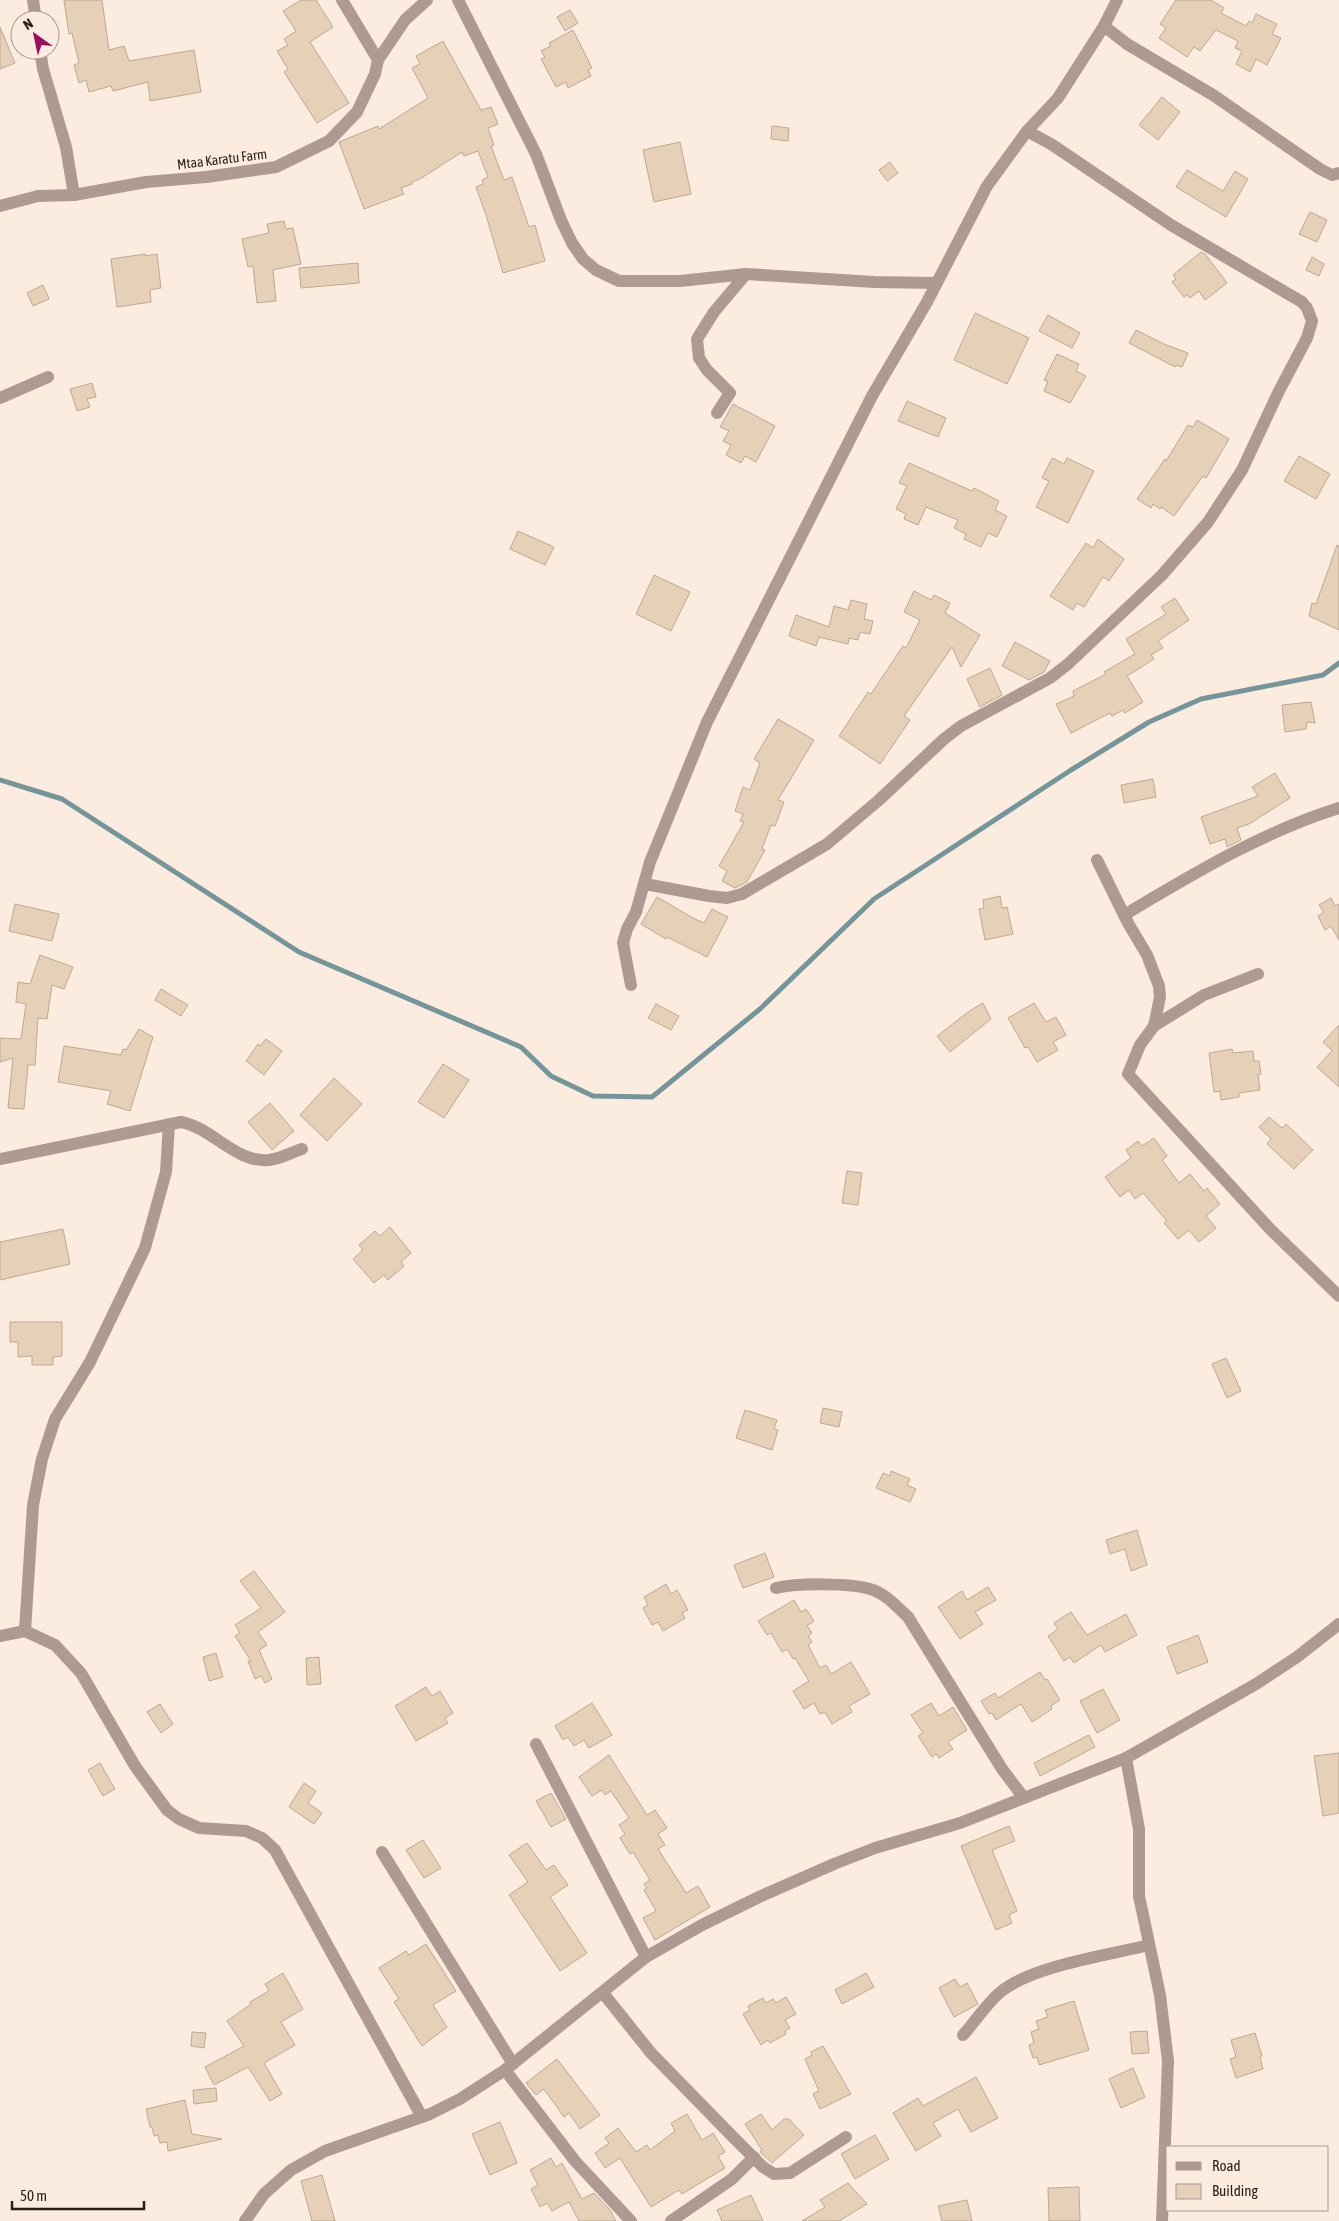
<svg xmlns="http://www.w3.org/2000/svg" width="1339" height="2221" font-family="'Asap Condensed',sans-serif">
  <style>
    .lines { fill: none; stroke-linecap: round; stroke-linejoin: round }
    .stream { stroke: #74969b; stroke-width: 5 }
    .building { fill: #e6d0b8; stroke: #bda890 }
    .street { stroke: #ae9a92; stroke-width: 12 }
    .labels { text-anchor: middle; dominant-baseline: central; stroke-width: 4.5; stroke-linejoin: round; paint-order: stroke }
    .street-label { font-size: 14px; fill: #281e17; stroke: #fcebdf }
  </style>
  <rect width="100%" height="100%" fill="#fcebdf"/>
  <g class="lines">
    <polyline class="stream" points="0,780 62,799 299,952 521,1047 551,1076 593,1096 652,1097 760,1009 874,899 1071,770 1149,722 1201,699 1323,675 1339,663"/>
  </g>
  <g class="building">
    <polygon points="64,0 102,0 109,50 124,46 129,61 194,50 201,92 150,101 148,82 113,91 111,86 89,92 86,80 79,83 74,65 79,63 72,33 69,34"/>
    <polygon points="301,0 316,0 333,27 310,42 349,103 317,123 284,72 288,69 277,51 288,45 284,39 296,31 283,11"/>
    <polygon points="1176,0 1211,0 1224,8 1221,13 1246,26 1249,21 1252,23 1256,14 1277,24 1272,34 1281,38 1267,65 1256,59 1250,72 1236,64 1242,51 1235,48 1238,41 1216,30 1200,51 1194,47 1187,57 1159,38 1166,28 1160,24"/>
    <polygon points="570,10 578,23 565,31 557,17"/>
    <polygon points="0,27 15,63 0,69"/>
    <polygon points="573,30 592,68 588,70 591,76 568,88 566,82 556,87 541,59 545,57 541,51 551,46 549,43"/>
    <polygon points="443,41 481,110 491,107 498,124 488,128 494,145 491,146 504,180 512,177 529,227 535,225 545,261 503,273 486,215 476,187 483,184 482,180 488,177 478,151 464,156 462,152 420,179 412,182 412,184 401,188 404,194 364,209 339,142 378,126 379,129 428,98 412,68 420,64 416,56"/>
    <polygon points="1162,97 1180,112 1158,140 1139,125"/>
    <polygon points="772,126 789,128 788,141 771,139"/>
    <polygon points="680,142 691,194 654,202 643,150"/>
    <polygon points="890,162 898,173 887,181 879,170"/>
    <polygon points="1187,170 1223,191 1235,171 1248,179 1226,217 1176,187"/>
    <polygon points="1310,212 1327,220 1317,242 1299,234"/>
    <polygon points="284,221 286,229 293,228 301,264 273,270 276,301 257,303 253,266 248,267 242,239 269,233 267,224"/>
    <polygon points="1201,252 1206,255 1227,283 1205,300 1199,291 1190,298 1187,295 1184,297 1172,282 1176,279 1173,275"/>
    <polygon points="145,254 145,256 157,254 161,288 150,290 151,302 117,307 111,259"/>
    <polygon points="1312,257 1324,264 1319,276 1306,270"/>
    <polygon points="358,263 359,283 301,288 299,268"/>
    <polygon points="43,285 49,299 33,306 27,293"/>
    <polygon points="975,313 1029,338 1007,384 954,360"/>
    <polygon points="1048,315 1080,333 1072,348 1039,331"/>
    <polygon points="1136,330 1164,344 1188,353 1182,367 1176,365 1175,367 1129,343"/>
    <polygon points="1057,354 1079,364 1076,371 1086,376 1070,403 1044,391 1048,381 1044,380"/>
    <polygon points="92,383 96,397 87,399 90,407 77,411 70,389"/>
    <polygon points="907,401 946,418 938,437 898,421"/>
    <polygon points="733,404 775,426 756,462 745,456 741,463 726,455 731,445 723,441 729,431 720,427"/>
    <polygon points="1197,420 1229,439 1206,478 1203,476 1174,516 1161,507 1160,509 1153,504 1151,508 1137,499 1165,459 1166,461 1188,425 1193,427"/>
    <polygon points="1299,456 1330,474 1316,499 1284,481"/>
    <polygon points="1052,458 1064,464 1067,458 1094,471 1068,523 1036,507 1049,481 1042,478"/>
    <polygon points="909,463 972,491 974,488 999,501 995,510 1007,516 997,537 988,533 981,547 964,539 966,534 954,528 958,520 926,507 918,525 904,519 906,514 896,509 907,486 899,483"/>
    <polygon points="518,531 554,547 545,565 510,549"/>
    <polygon points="1098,539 1124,559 1109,581 1103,577 1084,607 1077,603 1073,610 1050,596 1086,543 1093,548"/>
    <polygon points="1337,545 1339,546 1339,630 1309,616 1312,603 1316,604"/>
    <polygon points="654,575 690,592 671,631 636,614"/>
    <polygon points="914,591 931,600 934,595 950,603 945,613 980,635 961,667 952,647 904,716 910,720 880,764 839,736 868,692 871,694 903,646 906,648 920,620 904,612"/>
    <polygon points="1175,598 1189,620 1158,641 1163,648 1151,655 1154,659 1127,676 1143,702 1125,713 1123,710 1112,716 1110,713 1071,733 1056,704 1074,696 1073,691 1106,674 1104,672 1135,654 1126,639 1166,614 1161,607"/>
    <polygon points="851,600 867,604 864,619 873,621 870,634 860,632 858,640 849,638 848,644 819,637 816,646 789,636 796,615 829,627 834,606 848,610"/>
    <polygon points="1015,642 1050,661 1044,672 1029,680 1002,666"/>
    <polygon points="990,668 1002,695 980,707 967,679"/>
    <polygon points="1311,702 1315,723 1307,722 1306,729 1285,732 1282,705"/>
    <polygon points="778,719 814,740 778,800 784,802 775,826 771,825 762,849 765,850 747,882 735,888 722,881 727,871 719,866 744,822 740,821 743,814 735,811 743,787 750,790 760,763 754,759"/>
    <polygon points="1275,773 1290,798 1249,824 1237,828 1241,840 1227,847 1225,839 1210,844 1201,817 1258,796 1252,787"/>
    <polygon points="1153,779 1156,797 1124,803 1121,785"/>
    <polygon points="1000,896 1002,908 1007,907 1013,934 985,940 979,909 984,908 983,900"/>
    <polygon points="657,897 693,918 704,923 712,909 728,917 707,957 667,937 666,939 641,924"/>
    <polygon points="1331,898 1335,906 1339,904 1339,940 1331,926 1325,930 1318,916 1324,912 1319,905"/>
    <polygon points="15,904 59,914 52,941 9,931"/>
    <polygon points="40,955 73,967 64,989 52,985 47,1019 38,1018 35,1065 28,1065 24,1109 8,1108 13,1058 0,1062 0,1038 21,1039 26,1004 16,1002 18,982 30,984"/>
    <polygon points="161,989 188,1005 181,1016 155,1000"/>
    <polygon points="983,1003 991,1019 950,1052 937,1036 971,1010"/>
    <polygon points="1034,1003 1046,1022 1056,1017 1066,1035 1053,1042 1058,1050 1037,1062 1028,1047 1025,1048 1008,1018"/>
    <polygon points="656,1004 679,1016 671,1030 648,1018"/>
    <polygon points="1339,1025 1339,1087 1317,1067 1332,1051 1323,1042"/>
    <polygon points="139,1029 153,1037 130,1111 107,1104 111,1091 58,1082 64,1046 121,1055 123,1049 126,1050"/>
    <polygon points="266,1039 282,1051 264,1075 246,1061 258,1044 260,1046"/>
    <polygon points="1232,1049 1233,1053 1253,1051 1254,1061 1259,1061 1261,1074 1258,1075 1260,1090 1239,1093 1239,1097 1221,1100 1220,1091 1214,1092 1209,1053"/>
    <polygon points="443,1064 469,1080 444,1118 418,1102"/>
    <polygon points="334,1078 362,1104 327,1141 300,1115"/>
    <polygon points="270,1103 294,1131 272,1150 248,1122"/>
    <polygon points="1269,1117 1282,1128 1286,1124 1313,1150 1294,1169 1267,1144 1271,1139 1259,1127"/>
    <polygon points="1154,1138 1167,1156 1162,1160 1179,1183 1190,1174 1204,1191 1207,1188 1220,1204 1206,1216 1216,1228 1199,1242 1189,1230 1178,1239 1164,1223 1167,1221 1143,1193 1135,1199 1129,1190 1120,1197 1105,1177 1131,1158 1126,1150 1138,1141 1142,1146"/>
    <polygon points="847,1171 862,1173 858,1205 842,1203"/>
    <polygon points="390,1227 411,1253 401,1262 404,1266 388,1280 384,1275 374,1283 353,1259 363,1250 359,1245 375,1231 380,1236"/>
    <polygon points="63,1229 70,1264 0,1280 0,1242"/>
    <polygon points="10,1322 62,1322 62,1356 53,1357 53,1365 32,1365 32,1356 18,1357 18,1342 10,1342"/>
    <polygon points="1226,1358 1241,1391 1227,1398 1212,1364"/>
    <polygon points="823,1408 842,1412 839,1427 820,1423"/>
    <polygon points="745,1410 777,1420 774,1429 778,1430 772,1450 736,1438"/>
    <polygon points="891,1471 910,1479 907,1485 916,1489 910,1502 876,1488 883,1473 890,1476"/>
    <polygon points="1137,1530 1147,1565 1131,1571 1125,1549 1110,1554 1106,1540"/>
    <polygon points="765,1553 774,1577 743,1588 734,1565"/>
    <polygon points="254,1571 285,1612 258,1632 267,1645 259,1650 272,1679 265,1683 261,1676 255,1679 248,1661 251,1661 235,1636 240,1633 235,1625 261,1608 240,1581"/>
    <polygon points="666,1584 671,1594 677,1590 688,1610 682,1613 685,1618 663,1631 658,1622 652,1625 643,1608 648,1605 644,1597"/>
    <polygon points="988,1587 996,1600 975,1612 983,1624 960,1639 938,1607 962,1591 967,1600"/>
    <polygon points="794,1600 801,1612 806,1609 814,1621 807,1626 812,1633 808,1636 812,1642 808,1645 820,1668 826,1665 831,1674 851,1662 870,1694 849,1706 852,1712 832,1724 825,1712 820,1714 814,1703 804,1709 793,1691 809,1681 795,1658 793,1659 787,1649 782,1652 771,1633 767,1635 758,1621"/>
    <polygon points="1071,1612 1087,1635 1126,1614 1137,1635 1105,1652 1101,1645 1074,1663 1070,1657 1064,1661 1048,1636 1058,1629 1054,1623"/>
    <polygon points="1198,1635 1208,1662 1177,1674 1167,1647"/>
    <polygon points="216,1653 223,1677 209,1681 203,1657"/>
    <polygon points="319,1657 321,1684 307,1685 306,1658"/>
    <polygon points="1040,1672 1045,1680 1047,1679 1060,1700 1051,1706 1052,1709 1032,1722 1021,1704 996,1720 992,1713 989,1714 981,1701 995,1693 998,1698"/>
    <polygon points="426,1687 432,1696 440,1691 453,1713 445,1718 448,1723 416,1741 395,1706"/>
    <polygon points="1103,1689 1120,1720 1097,1733 1080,1701"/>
    <polygon points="592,1703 612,1735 589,1748 584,1740 574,1746 568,1737 563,1740 555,1726"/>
    <polygon points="931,1703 939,1716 953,1707 967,1730 948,1742 953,1749 939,1758 936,1754 932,1757 918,1736 923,1733 911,1715"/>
    <polygon points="160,1704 173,1724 161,1733 147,1712"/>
    <polygon points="1089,1735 1095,1747 1040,1776 1034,1763"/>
    <polygon points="1339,1753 1339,1813 1323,1816 1314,1756"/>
    <polygon points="609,1755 647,1815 655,1810 667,1828 658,1834 665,1845 658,1849 686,1893 698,1886 710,1907 655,1940 643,1918 656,1911 644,1890 647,1888 644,1884 650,1880 633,1852 630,1854 620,1838 625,1834 619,1825 629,1818 611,1791 605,1795 602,1790 592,1796 579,1777"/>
    <polygon points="100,1763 115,1789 103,1796 88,1770"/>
    <polygon points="304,1783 316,1791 308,1803 322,1813 314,1824 289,1807"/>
    <polygon points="551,1793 566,1819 551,1827 536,1801"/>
    <polygon points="1009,1826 1015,1841 992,1850 1017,1911 1009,1915 1012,1923 996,1930 961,1846"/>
    <polygon points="423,1840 441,1868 424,1878 406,1850"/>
    <polygon points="527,1843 546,1870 554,1865 568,1885 550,1897 587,1953 560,1971 509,1895 528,1882 509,1855"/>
    <polygon points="426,1944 456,1991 433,2005 447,2027 422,2046 394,2002 399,1999 379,1968 406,1951 409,1955"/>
    <polygon points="283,1973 303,2009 281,2022 295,2045 264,2063 282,2094 270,2101 248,2067 214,2085 205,2067 244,2046 227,2021 251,2004 250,2002 269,1991 265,1984"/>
    <polygon points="866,1973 874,1987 842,2004 835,1990"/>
    <polygon points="955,1979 960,1987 967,1983 978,2004 954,2017 939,1988"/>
    <polygon points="786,1997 796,2014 785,2020 790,2028 785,2031 786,2034 770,2043 768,2040 761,2045 743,2014 750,2010 748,2006 763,1998 766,2003 773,1999 776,2003"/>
    <polygon points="1074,2001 1089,2050 1039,2065 1037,2057 1033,2058 1029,2045 1034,2043 1031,2032 1039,2029 1036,2021 1048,2017 1045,2010"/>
    <polygon points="1147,2031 1149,2053 1132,2054 1130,2032"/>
    <polygon points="192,2032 206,2033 204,2048 191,2046"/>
    <polygon points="1255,2033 1262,2056 1260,2057 1263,2069 1236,2078 1230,2059 1236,2057 1231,2040"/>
    <polygon points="823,2046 851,2094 820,2109 813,2094 819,2091 805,2059 812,2055 811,2052"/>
    <polygon points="557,2059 600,2115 580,2129 569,2113 564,2117 544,2089 536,2095 526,2083"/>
    <polygon points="1133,2068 1145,2097 1121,2108 1109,2079"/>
    <polygon points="976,2077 998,2118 971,2132 958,2109 933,2123 941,2136 916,2151 893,2113 918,2098 923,2106"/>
    <polygon points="216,2088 217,2101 194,2104 193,2090"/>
    <polygon points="185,2100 192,2134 222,2139 168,2151 167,2142 160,2143 158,2135 154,2136 152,2127 150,2127 146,2109"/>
    <polygon points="687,2114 702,2140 713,2133 725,2152 718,2156 725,2168 682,2194 679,2190 651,2207 620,2158 605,2168 595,2153 609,2143 605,2138 618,2128 636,2152 647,2145 650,2150 675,2131 671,2123"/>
    <polygon points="761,2114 772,2130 784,2119 789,2119 804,2135 772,2163 760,2152 762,2150 745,2124"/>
    <polygon points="500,2122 517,2163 490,2175 472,2134"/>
    <polygon points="875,2135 889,2159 855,2179 841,2154"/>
    <polygon points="551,2158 556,2167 562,2163 582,2199 594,2193 610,2210 616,2221 579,2221 569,2202 552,2211 547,2203 540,2207 531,2189 538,2185 530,2170"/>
    <polygon points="322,2175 335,2221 312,2221 301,2181"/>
    <polygon points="848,2183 867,2204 839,2221 802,2221 825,2207 820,2200"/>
    <polygon points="1079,2187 1080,2221 1049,2221 1048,2188"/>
    <polygon points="751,2195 763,2221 722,2221 717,2210"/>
    <polygon points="967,2200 972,2221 942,2221 938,2206"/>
  </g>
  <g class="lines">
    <g class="street">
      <polyline points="33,0 36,20"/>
      <polyline points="342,0 378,60"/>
      <polyline points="458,0 536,154 561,220 572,243 583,259 596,270 619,281 680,281 746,274 874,282 936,283"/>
      <polyline points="1104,26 1127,44 1213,95 1320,169 1332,175 1339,173"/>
      <polyline points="40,50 43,69 66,147 74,195"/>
      <polyline points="0,206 38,196 74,195 146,182 206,177 276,167 329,141 357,112 375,74 378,60 405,20 427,0"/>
      <polyline points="0,398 48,377"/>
      <polyline points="717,413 730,393 707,370 699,358 697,339 714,312 746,274"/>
      <polyline points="1097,860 1128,923 1147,955 1159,986 1160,997 1154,1026 1140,1045 1128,1074 1270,1229 1339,1296"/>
      <polyline points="645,884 709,896 727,898 742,894 827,844 879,800 944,739 961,726 1050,678 1068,664 1162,575 1208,522 1242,470 1279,391 1307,338 1312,321 1307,308 1302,302 1171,225 1051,144 1027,131"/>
      <path d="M 1124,915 C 1193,874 1262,832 1339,808"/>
      <polyline points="631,985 623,943 627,929 636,912 650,862 707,722 872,396 927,302 987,186 1027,131 1058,98 1104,26 1117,0"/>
      <polyline points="1154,1026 1204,995 1258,974"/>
      <path d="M 0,1159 L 181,1122 C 213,1128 235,1163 269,1160 C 280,1159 292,1152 302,1149"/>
      <path d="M 776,1588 C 797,1583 850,1583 870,1589 C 885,1593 897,1607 908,1617 L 1002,1769 L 1024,1798"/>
      <polyline points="25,1631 33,1505 42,1459 55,1419 90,1362 145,1248 166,1172 169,1124"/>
      <polyline points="0,1636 25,1631 55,1645 81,1673 135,1766 167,1810 179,1819 199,1828 246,1831 262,1838 275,1850 422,2117"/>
      <polyline points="536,1744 646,1957"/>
      <polyline points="1126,1758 1139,1829 1139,1896 1160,1995 1168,2061 1162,2221"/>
      <polyline points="382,1852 513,2064"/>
      <polyline points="603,1993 651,2053 733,2137 763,2167 774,2174 790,2173 846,2137"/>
      <path d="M 963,2035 C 976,2021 988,2001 1003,1990 C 1036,1965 1109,1955 1149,1945"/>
      <polyline points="505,2070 575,2161 631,2221"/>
      <polyline points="245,2221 264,2194 291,2170 325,2151 430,2114 460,2099 505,2070 646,1957 702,1925 759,1897 834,1864 875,1848 960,1823 1126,1758 1256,1684 1297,1657 1339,1624"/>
      <polyline points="671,2221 732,2179 754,2157"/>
    </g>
  </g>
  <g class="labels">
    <g class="street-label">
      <text transform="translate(222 159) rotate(-7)">Mtaa Karatu Farm</text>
    </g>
  </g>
  <rect x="1166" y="2146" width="162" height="65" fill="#fcebdf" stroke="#a7998f"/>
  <rect x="1176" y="2162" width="25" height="8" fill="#ae9a92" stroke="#a7998f"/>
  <text x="1212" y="2171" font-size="15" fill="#281e17">Road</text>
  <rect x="1176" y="2184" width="25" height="15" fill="#e6d0b8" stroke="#a7998f"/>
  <text x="1212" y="2196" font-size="15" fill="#281e17">Building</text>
  <g transform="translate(35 35) rotate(327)"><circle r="24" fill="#fcebdf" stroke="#a7998f"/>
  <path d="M0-4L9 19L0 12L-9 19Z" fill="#9c0f5e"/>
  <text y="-8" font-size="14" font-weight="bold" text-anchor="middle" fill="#281e17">N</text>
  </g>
  <path d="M12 2201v8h132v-8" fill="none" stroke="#281e17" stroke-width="2.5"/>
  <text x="20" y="2201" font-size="15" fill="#281e17" stroke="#fcebdf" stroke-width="4" paint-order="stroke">50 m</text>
</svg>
